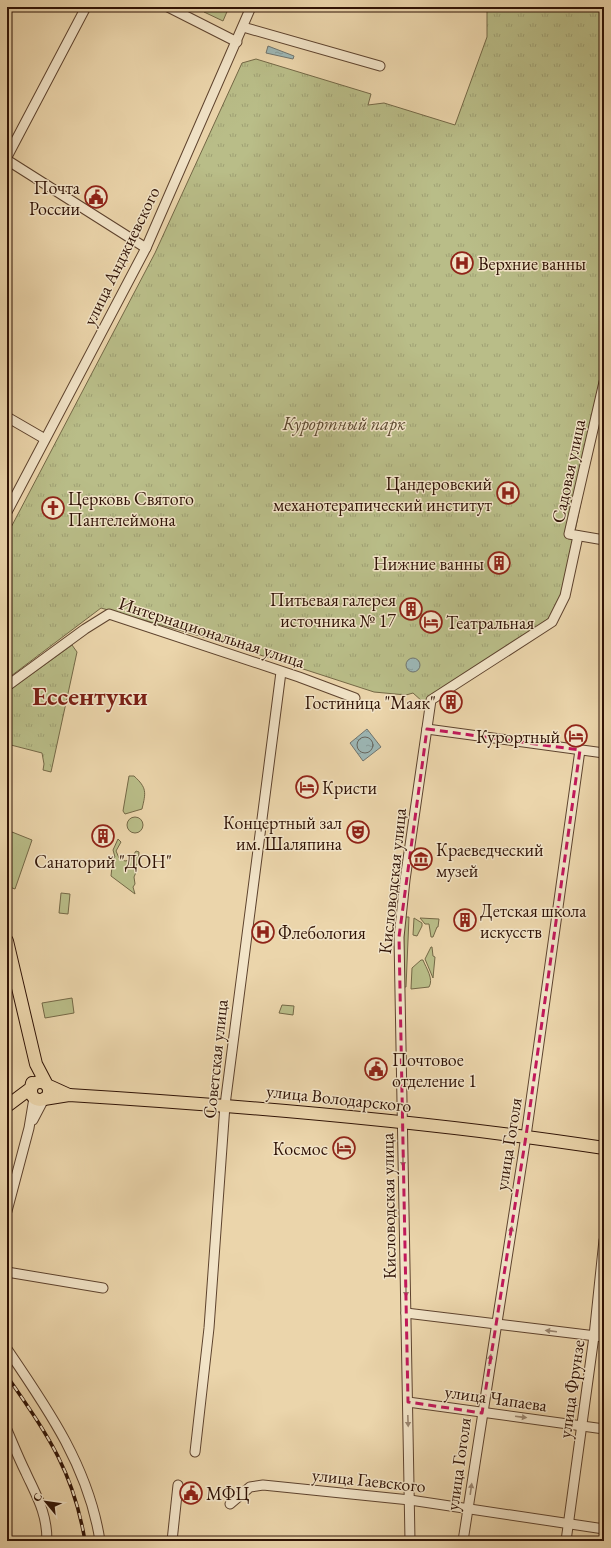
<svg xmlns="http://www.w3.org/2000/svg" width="611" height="1548" font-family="'EB Garamond',serif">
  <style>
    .green { fill: #b9bd88; stroke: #746846 }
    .forest { fill: url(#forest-firs); stroke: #746846 }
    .park { fill: url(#park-tufts); stroke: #746846 }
    .water { fill: url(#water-ripples); stroke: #70746e }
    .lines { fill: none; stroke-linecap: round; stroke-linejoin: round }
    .shore { stroke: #66645c; stroke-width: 1 }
    .minor-casing { stroke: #5e432e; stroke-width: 11 }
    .major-casing { stroke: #2f1205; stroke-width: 14 }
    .minor { stroke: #f2e4c8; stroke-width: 9 }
    .major { stroke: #ebd5ab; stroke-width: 12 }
    .rail-casing { stroke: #2f1205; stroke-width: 3.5 }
    .rail { stroke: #f2e4c8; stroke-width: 2; stroke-dasharray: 6; stroke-linecap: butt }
    .oneway { fill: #9a8670 }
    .marked { fill: none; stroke: #c2185b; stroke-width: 3; stroke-dasharray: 8 5; stroke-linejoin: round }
    .labels { text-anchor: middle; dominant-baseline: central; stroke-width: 3; stroke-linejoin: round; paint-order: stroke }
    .poi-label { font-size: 18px; fill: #2f1205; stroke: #f2e4c8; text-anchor: start }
    .street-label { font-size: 18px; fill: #2f1205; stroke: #f2e4c8 }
    .park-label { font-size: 18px; font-style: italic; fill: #58452c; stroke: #f2e4c8 }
    .town-label { font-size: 26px; font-weight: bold; fill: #7a1f14; stroke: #f2e4c8 }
  </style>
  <defs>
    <pattern id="forest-firs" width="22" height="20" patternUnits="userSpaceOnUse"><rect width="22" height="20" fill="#b9bd88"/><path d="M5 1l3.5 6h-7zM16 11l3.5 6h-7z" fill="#9fa174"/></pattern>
    <pattern id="park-tufts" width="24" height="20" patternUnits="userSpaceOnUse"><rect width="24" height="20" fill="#b9bd88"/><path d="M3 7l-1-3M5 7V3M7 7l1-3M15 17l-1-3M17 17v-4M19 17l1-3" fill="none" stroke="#9fa174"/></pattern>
    <pattern id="water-ripples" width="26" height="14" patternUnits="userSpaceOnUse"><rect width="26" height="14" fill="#9cb6b4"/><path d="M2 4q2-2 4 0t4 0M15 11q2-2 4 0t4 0" fill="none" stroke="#879b99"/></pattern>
  </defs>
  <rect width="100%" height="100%" fill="#ebd5ab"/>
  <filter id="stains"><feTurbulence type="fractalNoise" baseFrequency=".005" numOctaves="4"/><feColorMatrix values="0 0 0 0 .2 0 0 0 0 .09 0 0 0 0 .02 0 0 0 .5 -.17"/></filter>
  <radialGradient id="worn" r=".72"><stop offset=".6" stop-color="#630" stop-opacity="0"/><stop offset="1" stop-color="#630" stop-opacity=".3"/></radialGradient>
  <g class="green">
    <polygon points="206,7 229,7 223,21 204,12"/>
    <path d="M 129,776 L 134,776 C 147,788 146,792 142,809 L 125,814 L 123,811 Z"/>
    <circle cx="135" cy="825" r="8"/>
    <polygon points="7,830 32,840 15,889 7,886"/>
    <polygon points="118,839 121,842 116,851 119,858 125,861 130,860 136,851 139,852 138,863 135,867 137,870 134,877 135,884 133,887 135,894 111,876 113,857 115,857 113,850"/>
    <polygon points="61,893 70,894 68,914 59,913"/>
    <polygon points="414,918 422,923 422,926 417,936 413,935"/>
    <polygon points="420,918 439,919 438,927 437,927 433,937 431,937 429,924 425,924"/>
    <polygon points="431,947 432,947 433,956 435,957 433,978 425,959"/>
    <path d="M 421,960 L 423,960 C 426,968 434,979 429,987 L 411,989 L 412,968 Z"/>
    <polygon points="72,998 74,1013 45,1018 42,1003"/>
    <polygon points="282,1005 294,1006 293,1015 279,1013"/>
  </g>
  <polygon class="forest" points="404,917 409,917 406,987 403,987"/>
  <g class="park">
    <polygon points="487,7 604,7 604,391 562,594 549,618 510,646 423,702 413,693 406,695 374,692 214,640 101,608 7,679 7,535 155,253 242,63 256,59 371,94 368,105 384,103 455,125 487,37"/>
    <polygon points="72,645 77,652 51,772 43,770 44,764 42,753 7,744 7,692"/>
  </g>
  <g class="water">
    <polygon points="268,46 294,56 293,59 266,53"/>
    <circle cx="413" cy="665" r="7"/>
    <polygon points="367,729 381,747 363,761 350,743"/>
  </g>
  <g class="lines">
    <circle class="shore" cx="365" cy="745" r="8"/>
    <g class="minor-casing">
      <g id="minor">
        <polyline points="168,7 237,42"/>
        <polyline points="243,27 380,66"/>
        <polyline points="7,157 86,7"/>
        <polyline points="7,160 146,248"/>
        <polyline points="604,382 569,534 604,540"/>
        <polyline points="7,417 45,439"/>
        <polyline points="7,512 146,248 251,7"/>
        <polyline points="7,686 85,629 109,614 299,677 355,698"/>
        <polyline points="427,729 604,753"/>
        <polyline points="33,1120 44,1099"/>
        <polyline points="7,1211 29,1128 34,1098"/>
        <polyline points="7,1272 103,1288"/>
        <polyline points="406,1313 604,1337"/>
        <path d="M 7,1349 C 48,1409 89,1468 100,1541"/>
        <polyline points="408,1402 604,1429"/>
        <path d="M 7,1430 C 13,1444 19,1459 26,1473 C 37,1497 47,1513 47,1541"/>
        <polyline points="195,1452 209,1328 225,1105 281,672"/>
        <polyline points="230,1504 250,1487 263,1485 410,1500 604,1529"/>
        <polyline points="172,1541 178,1485"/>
        <polyline points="410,1541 399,937 405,880 431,700 552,622 565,596 578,536"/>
        <polyline points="463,1541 526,1136 580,750"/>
        <polyline points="566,1541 594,1336 604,1240"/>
      </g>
    </g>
    <g class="major-casing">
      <g id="major">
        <polyline points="7,941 36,1064 47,1085 69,1095"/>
        <circle cx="40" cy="1091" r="9"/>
        <path d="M 44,1099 L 69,1095 C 248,1106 427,1121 604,1148"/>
        <polyline points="7,1106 31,1088 32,1083"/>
      </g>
    </g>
    <use href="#minor" class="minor"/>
    <use href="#major" class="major"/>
    <g class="rail-casing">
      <path id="rail" d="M 7,1376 C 47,1434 73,1470 85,1541"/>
    </g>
    <use href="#rail" class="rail"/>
  </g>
  <defs><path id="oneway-solid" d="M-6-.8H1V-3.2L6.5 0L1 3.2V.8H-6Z"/></defs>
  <g class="oneway">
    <use href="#oneway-solid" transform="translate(403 1161) rotate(89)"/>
    <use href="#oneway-solid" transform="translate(511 1232) rotate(-81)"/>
    <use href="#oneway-solid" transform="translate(406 1291) rotate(89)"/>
    <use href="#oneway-solid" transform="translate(551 1331) rotate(-173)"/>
    <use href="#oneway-solid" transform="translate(490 1360) rotate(-81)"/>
    <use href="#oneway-solid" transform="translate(521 1417) rotate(7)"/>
    <use href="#oneway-solid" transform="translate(408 1421) rotate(88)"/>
    <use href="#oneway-solid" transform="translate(471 1489) rotate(-82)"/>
  </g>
  <path class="marked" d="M 427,729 L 580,750 L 526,1136 L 482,1413 L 408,1402 L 399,937 Z"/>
  <defs>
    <g id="civic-ring" transform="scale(1.15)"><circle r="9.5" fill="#f2e4c8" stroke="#8f2418" stroke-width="1.5"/><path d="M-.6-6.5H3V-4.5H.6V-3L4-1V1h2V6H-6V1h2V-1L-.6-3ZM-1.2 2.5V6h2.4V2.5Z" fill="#8f2418"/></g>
    <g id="hospital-ring" transform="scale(1.15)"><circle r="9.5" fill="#f2e4c8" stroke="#8f2418" stroke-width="1.5"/><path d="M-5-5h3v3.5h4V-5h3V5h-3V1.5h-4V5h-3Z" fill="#8f2418"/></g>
    <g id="church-ring" transform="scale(1.15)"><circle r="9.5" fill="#f2e4c8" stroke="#8f2418" stroke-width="1.5"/><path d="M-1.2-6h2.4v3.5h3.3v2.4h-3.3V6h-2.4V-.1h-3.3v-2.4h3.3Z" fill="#8f2418"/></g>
    <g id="building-ring" transform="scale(1.15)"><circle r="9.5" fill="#f2e4c8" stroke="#8f2418" stroke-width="1.5"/><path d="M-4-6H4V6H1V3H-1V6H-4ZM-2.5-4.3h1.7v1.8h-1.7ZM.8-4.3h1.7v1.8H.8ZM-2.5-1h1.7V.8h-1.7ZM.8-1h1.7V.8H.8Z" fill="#8f2418"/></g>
    <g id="hotel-ring" transform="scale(1.15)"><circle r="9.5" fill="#f2e4c8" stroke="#8f2418" stroke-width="1.5"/><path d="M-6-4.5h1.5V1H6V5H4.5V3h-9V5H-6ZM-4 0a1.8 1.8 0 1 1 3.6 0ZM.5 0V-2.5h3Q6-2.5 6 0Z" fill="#8f2418"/></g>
    <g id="theatre-ring" transform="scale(1.15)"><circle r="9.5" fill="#f2e4c8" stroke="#8f2418" stroke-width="1.5"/><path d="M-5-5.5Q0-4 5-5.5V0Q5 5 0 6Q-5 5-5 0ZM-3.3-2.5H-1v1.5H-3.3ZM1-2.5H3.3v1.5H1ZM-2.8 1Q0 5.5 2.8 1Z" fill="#8f2418"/></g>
    <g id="museum-ring" transform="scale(1.15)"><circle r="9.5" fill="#f2e4c8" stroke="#8f2418" stroke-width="1.5"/><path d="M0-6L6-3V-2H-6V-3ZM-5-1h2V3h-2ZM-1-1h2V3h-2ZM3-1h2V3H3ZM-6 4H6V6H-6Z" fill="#8f2418"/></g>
  </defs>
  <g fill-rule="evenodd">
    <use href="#civic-ring" x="96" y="197"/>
    <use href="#hospital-ring" x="462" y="263"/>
    <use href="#hospital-ring" x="508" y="493"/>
    <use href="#church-ring" x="53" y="508"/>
    <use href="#building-ring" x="499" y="563"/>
    <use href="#building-ring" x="411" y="609"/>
    <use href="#hotel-ring" x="431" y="622"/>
    <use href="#building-ring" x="451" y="702"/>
    <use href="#hotel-ring" x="576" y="736"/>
    <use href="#hotel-ring" x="307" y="787"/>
    <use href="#theatre-ring" x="358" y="832"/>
    <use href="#building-ring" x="103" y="836"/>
    <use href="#museum-ring" x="421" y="859"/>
    <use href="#building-ring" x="465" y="920"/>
    <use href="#hospital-ring" x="263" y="932"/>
    <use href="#civic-ring" x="376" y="1069"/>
    <use href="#hotel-ring" x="344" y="1148"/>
    <use href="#civic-ring" x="191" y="1493"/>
  </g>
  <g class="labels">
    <g class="poi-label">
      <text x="80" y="187" text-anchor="end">Почта<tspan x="80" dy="21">России</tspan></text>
      <text x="478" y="263">Верхние ванны</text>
      <text x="492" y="483" text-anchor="end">Цандеровский<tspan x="492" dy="21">механотерапический институт</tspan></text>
      <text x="68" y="498">Церковь Святого<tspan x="68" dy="21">Пантелеймона</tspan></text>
      <text x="484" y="563" text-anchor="end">Нижние ванны</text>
      <text x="396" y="599" text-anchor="end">Питьевая галерея<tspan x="396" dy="21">источника № 17</tspan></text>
      <text x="446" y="622">Театральная</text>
      <text x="436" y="702" text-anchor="end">Гостиница "Маяк"</text>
      <text x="560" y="736" text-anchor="end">Курортный</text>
      <text x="322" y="787">Кристи</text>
      <text x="342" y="822" text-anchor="end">Концертный зал<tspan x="342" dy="21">им. Шаляпина</tspan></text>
      <text x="436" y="849">Краеведческий<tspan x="436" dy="21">музей</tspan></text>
      <text x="103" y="861" text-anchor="middle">Санаторий "ДОН"</text>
      <text x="480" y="910">Детская школа<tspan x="480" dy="21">искусств</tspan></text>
      <text x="278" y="932">Флебология</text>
      <text x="392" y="1059">Почтовое<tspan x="392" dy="21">отделение 1</tspan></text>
      <text x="328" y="1148" text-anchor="end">Космос</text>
      <text x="206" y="1493">МФЦ</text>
    </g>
    <g class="street-label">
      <text transform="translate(121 256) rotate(-64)">улица Анджиевского</text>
      <text transform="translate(568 471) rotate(-78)">Садовая улица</text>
      <text transform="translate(212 632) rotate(18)">Интернациональная улица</text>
      <text transform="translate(392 881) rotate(-84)">Кисловодская улица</text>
      <text transform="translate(215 1059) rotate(-84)">Советская улица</text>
      <text transform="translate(339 1098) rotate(6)">улица Володарского</text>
      <text transform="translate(508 1144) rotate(-81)">улица Гоголя</text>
      <text transform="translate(388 1206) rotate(-91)">Кисловодская улица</text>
      <text transform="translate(571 1389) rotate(-82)">улица Фрунзе</text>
      <text transform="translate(496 1398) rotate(8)">улица Чапаева</text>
      <text transform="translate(458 1464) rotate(-82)">улица Гоголя</text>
      <text transform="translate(369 1480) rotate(6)">улица Гаевского</text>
    </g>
    <g class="park-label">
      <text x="344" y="423">Курортный парк</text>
    </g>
    <g class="town-label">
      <text x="90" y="696">Ессентуки</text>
    </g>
  </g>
  <rect width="611" height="1548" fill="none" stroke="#ebd5ab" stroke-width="24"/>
  <rect x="8" y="8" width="595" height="1532" fill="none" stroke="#2f1205" stroke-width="2"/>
  <rect x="12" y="12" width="587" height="1524" fill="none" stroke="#2f1205"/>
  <g transform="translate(46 1502) rotate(299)" stroke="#f2e4c8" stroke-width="3" paint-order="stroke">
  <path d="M0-3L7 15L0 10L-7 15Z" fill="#2f1205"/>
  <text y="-6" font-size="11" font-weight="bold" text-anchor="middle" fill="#2f1205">С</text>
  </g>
  <rect width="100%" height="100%" filter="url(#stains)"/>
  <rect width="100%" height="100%" fill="url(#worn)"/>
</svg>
